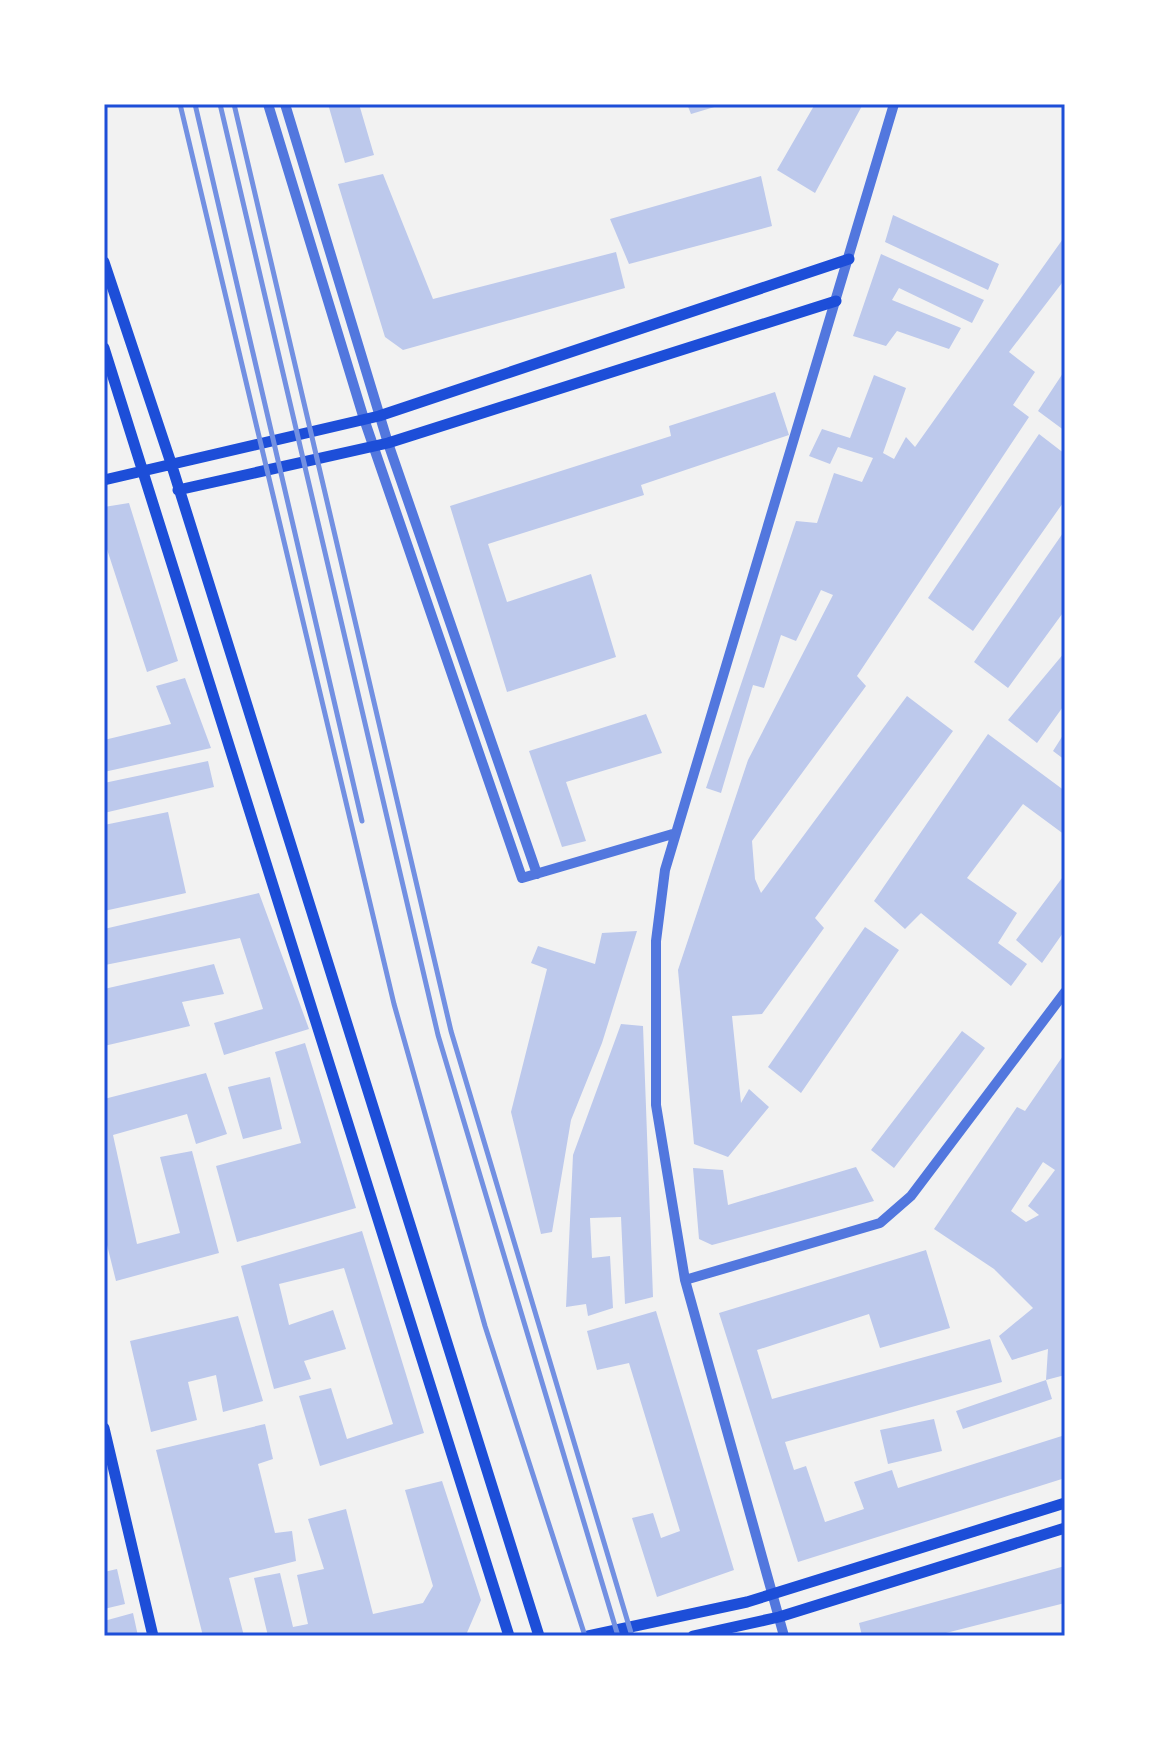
<svg xmlns="http://www.w3.org/2000/svg" width="1169" height="1740" viewBox="0 0 1169 1740" font-family="'Noto Sans',sans-serif">
<rect width="100%" height="100%" fill="#f2f2f2"/>
<path fill="#bdc9ec" fill-rule="evenodd" d="M328,104H359L374,155L345,163Z
M687,104H721V105L691,114Z
M815,104H863L815,193L777,170Z
M383,174L433,299L616,252L625,288L403,350L385,337L338,184Z
M761,176L772,226L629,264L610,219Z
M893,215L999,264L988,290L885,242Z
M1065,236V279L1009,352L1035,372L1013,405L1029,417L857,676L866,686L752,841L755,879L761,893L907,696L953,731L815,918L824,928L762,1014L732,1016L741,1103L749,1089L769,1107L728,1157L694,1144L678,970L748,760L833,595L821,590L796,641L781,635L764,688L753,685L721,793L706,788L796,521L817,523L834,473L862,482L873,458L838,447L830,464L809,456L822,429L850,438L874,375L906,388L883,453L894,459L906,437L915,447Z
M881,254L984,300L972,323L899,288L892,300L961,328L949,349L897,331L886,346L853,336Z
M1065,370V431L1038,411Z
M775,392L789,435L641,485L644,495L488,544L507,602L591,574L616,657L507,692L450,506L671,436L669,426Z
M1039,434L1065,454V500L973,631L928,598Z
M129,503L178,661L147,672L104,540V507Z
M1065,530V610L1008,688L974,662Z
M1065,652V704L1037,743L1008,720Z
M185,678L211,748L104,772V740L171,724L156,686Z
M646,714L662,753L566,782L586,841L562,847L529,751Z
M1065,732V760L1053,751Z
M988,734L1065,791V835L1023,804L967,878L1017,913L998,943L1027,964L1011,986L921,913L905,929L874,901Z
M208,761L214,787L104,813V783Z
M168,812L186,893L104,911V825Z
M1065,874V930L1042,963L1016,940Z
M259,893L309,1029L224,1055L214,1023L263,1009L240,938L105,965L104,929Z
M865,927L899,950L801,1093L768,1067Z
M637,931L602,1043L571,1120L552,1232L541,1234L511,1112L547,969L531,963L538,946L595,964L602,933Z
M214,964L224,994L182,1002L190,1026L104,1046V989Z
M621,1024L643,1026L653,1297L625,1304L621,1217L590,1218L592,1258L610,1256L613,1308L588,1316L586,1304L566,1307L573,1155Z
M962,1031L985,1048L894,1168L871,1150Z
M305,1043L356,1208L237,1242L216,1166L301,1143L275,1052Z
M1065,1053V1375L1046,1380L1048,1349L1012,1360L999,1336L1033,1308L994,1269L934,1229L1017,1107L1025,1111ZM1043,1162L1055,1170L1028,1206L1039,1215L1026,1222L1011,1211Z
M206,1073L227,1134L196,1144L187,1114L113,1135L137,1244L180,1233L160,1157L192,1151L219,1253L116,1281L104,1233V1099Z
M270,1077L282,1129L243,1139L228,1087Z
M856,1167L874,1201L712,1245L699,1239L693,1168L723,1170L728,1205Z
M362,1231L424,1433L320,1466L299,1396L331,1388L347,1439L393,1424L344,1268L279,1284L289,1325L333,1310L346,1349L304,1361L311,1379L274,1389L241,1266Z
M926,1250L950,1328L880,1348L869,1314L757,1350L772,1399L990,1339L1002,1382L785,1442L794,1470L806,1466L825,1522L864,1509L854,1482L892,1470L898,1488L1065,1435V1478L798,1562L719,1313Z
M656,1311L734,1570L657,1597L632,1518L653,1513L661,1538L680,1531L629,1363L597,1370L587,1331Z
M238,1316L263,1401L223,1412L216,1375L188,1382L197,1420L151,1432L130,1341Z
M1046,1380L1052,1399L963,1429L956,1411Z
M934,1419L942,1451L888,1464L880,1430Z
M265,1424L273,1459L258,1464L275,1533L292,1531L296,1561L229,1578L244,1636H203L156,1450Z
M442,1481L481,1600L466,1635L268,1636L254,1578L280,1573L293,1627L308,1624L297,1575L324,1569L308,1519L346,1509L373,1614L423,1603L433,1586L405,1490Z
M1065,1566V1603L934,1636H862L859,1623Z
M117,1569L125,1604L104,1609V1572Z
M133,1613L138,1636H104V1621Z"/>
<g fill="none" stroke-linecap="round" stroke-linejoin="round">
<path stroke="#5277de" stroke-width="10" d="M268,104L364,419L522,878L676,833
M285,104L388,443L537,874
M685,1280L880,1223L911,1196L1065,992
M784,1636L685,1280L656,1105V941L665,870L894,104"/>
<path stroke="#1d4ed8" stroke-width="11" d="M104,262L171,463L539,1636
M104,348L509,1636
M104,480L379,416L849,259
M178,490L388,443L836,301
M104,1428L153,1636
M588,1636L747,1602L1065,1503
M693,1636L779,1617L1065,1528"/>
<path stroke="#7290e2" stroke-width="5" d="M180,104L394,1004L485,1326L585,1636
M195,104L362,821
M220,104L438,1035L618,1636
M234,104L451,1031L632,1636"/>
</g>
<rect width="1169" height="1740" fill="none" stroke="#ffffff" stroke-width="212"/>
<rect x="106" y="106" width="957" height="1528" fill="none" stroke="#1d4ed8" stroke-width="3"/>
</svg>
